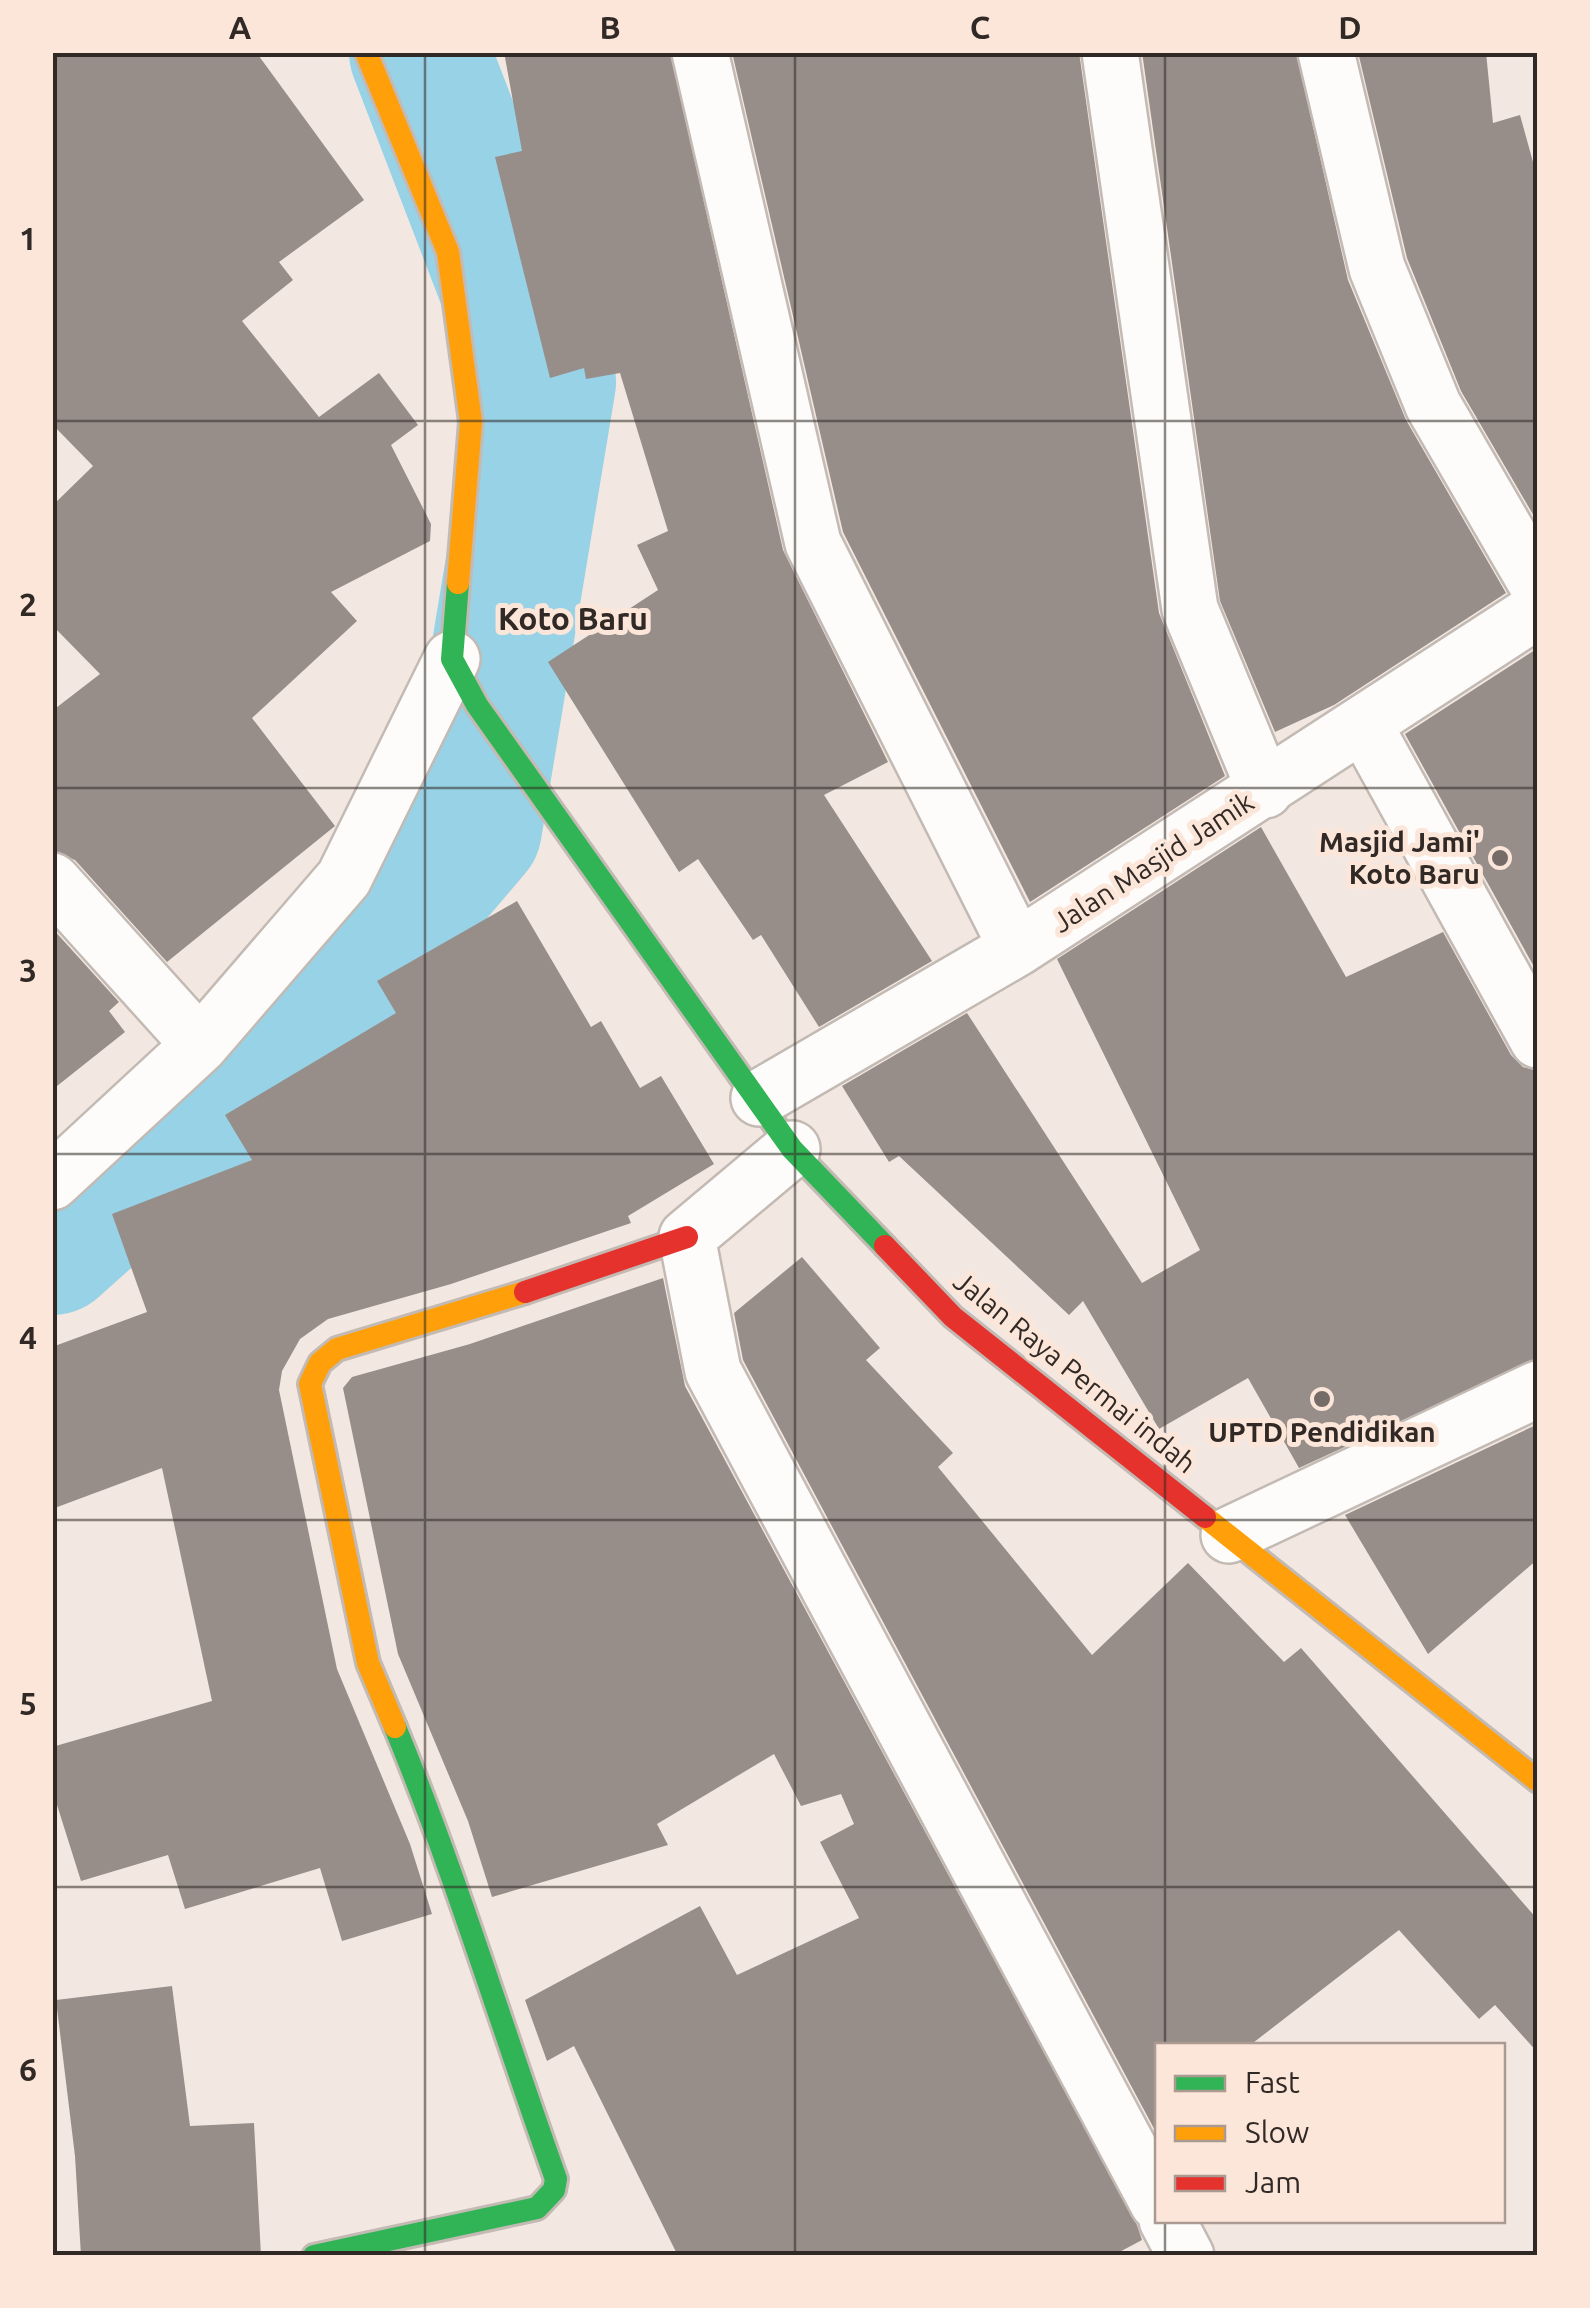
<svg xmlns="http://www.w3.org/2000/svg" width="1590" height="2308" viewBox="0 0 1590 2308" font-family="Ubuntu,sans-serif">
<rect width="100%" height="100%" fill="#f3e8e1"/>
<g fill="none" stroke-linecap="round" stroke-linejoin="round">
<path stroke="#97d2e6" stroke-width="140" d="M52,1245L329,996L472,828L546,382L419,52"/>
</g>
<path fill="#978e8a" d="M52,52H256L364,200L279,262L293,280L242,321L319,417L379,373L418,425L391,445L431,524L430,541L331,592L357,621L252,718L335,826L167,962L75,860L52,851V711L100,674L52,625V506L93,466L52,424Z
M504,52H670L783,550L888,762L824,795L932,961L819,1027L761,935L753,940L698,859L679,872L548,662L658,590L637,545L668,531L620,373L586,379L584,368L550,378L495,157L522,151Z
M732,52H1079L1159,613L1225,776L1030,902L843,532Z
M1142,52H1296L1348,280L1406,420L1506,593L1334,705L1275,732L1220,601Z
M1358,52H1486L1493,123L1520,115L1538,180V523L1461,391L1407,258Z
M1538,648V974L1405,734Z
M1261,827L1346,977L1443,932L1511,1055L1523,1067L1538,1071V1358L1299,1468L1248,1378L1159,1429L1083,1301L1069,1315L899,1156L889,1162L842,1086L967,1013L1142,1283L1200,1250L1057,959Z
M517,901L591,1027L601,1021L640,1088L661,1076L714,1164L628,1216L631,1223L451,1284L328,1319L300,1339L282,1371L279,1390L337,1669L410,1844L432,1914L342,1941L320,1868L185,1909L168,1855L81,1881L52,1789V1747L212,1701L162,1468L52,1509V1347L147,1312L112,1214L252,1160L225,1115L396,1013L377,981Z
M52,928L119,1002L109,1011L125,1032L52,1090Z
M802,1257L880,1348L866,1360L953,1453L938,1467L1092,1655L1188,1563L1284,1662L1301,1648L1538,1920V2053L1495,2005L1479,2019L1399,1930L1249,2046H1158V2136L743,1360L734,1313Z
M663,1278L685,1386L1137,2225L1142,2240L1112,2256H678L574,2046L547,2061L525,2000L700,1906L737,1975L859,1918L820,1842L854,1824L841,1794L801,1806L774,1754L657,1824L668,1845L492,1897L468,1821L398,1654L343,1388L352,1377L470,1344Z
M1538,1424V1559L1428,1654L1345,1515Z
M172,1986L190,2126L254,2123L261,2256H81L75,2156L56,2000Z"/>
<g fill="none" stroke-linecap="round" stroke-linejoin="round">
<defs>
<path id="street" d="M700,52L813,543L1017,948
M1110,52L1190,609L1265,790
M1326,52L1377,268L1433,405L1538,586
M1364,725L1538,1040
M52,881L200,1045
M759,1098L1017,948L1538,610
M792,1149L687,1237L713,1371L1158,2203
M52,1182L200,1045L344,878L452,659
M1229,1535L1538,1389
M1167,2220L1186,2256"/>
<path id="fast" d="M458,583L452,659L477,705L792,1149L885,1246
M314,2256L537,2208L554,2190L556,2179C502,2028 456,1875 395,1727"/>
<path id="slow" d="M366,52L448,252L471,422L458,583
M1205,1517L1538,1781
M395,1727L368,1663L310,1384L320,1363L337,1349L525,1292"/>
<path id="jam" d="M885,1246L953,1317L1205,1517
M525,1292L687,1237"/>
</defs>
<use href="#street" stroke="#c3bab4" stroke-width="60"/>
<use href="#fast" stroke="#c3bab4" stroke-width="28"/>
<use href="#slow" stroke="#c3bab4" stroke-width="28"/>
<use href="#jam" stroke="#c3bab4" stroke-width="28"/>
<use href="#street" stroke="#fdfcfa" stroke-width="55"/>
<use href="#fast" stroke="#30b455" stroke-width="22"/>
<use href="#slow" stroke="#ff9f0a" stroke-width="22"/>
<use href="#jam" stroke="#e5322d" stroke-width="22"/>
</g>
<path fill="none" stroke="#312925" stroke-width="2.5" stroke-opacity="0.55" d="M425,52V2256M795,52V2256M1165,52V2046M52,421H1538M52,788H1538M52,1154H1538M52,1520H1538M52,1887H1538M1165,2220V2256"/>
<g fill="#756c67" stroke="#fbe6d9" stroke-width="4">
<circle cx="1500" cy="858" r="10"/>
<circle cx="1322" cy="1399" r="10"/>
</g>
<g text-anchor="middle" stroke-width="10" stroke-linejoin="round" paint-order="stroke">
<g font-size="28" font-weight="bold" fill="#312925" stroke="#fbe6d9" text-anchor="end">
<text x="1480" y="852">Masjid Jami'<tspan x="1480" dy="32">Koto Baru</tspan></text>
<text x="1322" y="1442" text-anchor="middle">UPTD Pendidikan</text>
</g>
<g font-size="28" fill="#312925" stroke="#fbe6d9">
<text transform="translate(1153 862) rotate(-33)" y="10">Jalan Masjid Jamik</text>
<text transform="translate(1075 1372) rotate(39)" y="10">Jalan Raya Permai indah</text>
</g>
<g font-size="32" font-weight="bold" fill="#312925" stroke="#fbe6d9">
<text x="573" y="630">Koto Baru</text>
</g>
</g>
<rect width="1590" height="2308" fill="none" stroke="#fbe6d9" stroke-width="110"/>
<rect x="1155" y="2043" width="350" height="180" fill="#fbe6d9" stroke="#aa9a91" stroke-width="2.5"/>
<rect x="1175" y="2076" width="50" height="15" fill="#30b455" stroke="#aa9a91" stroke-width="2.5"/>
<text x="1245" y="2093" font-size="30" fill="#312925">Fast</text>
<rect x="1175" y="2126" width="50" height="15" fill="#ff9f0a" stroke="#aa9a91" stroke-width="2.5"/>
<text x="1245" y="2143" font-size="30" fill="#312925">Slow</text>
<rect x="1175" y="2176" width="50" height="15" fill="#e5322d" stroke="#aa9a91" stroke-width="2.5"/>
<text x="1245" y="2193" font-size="30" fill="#312925">Jam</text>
<rect x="55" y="55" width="1480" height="2198" fill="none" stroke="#312925" stroke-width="4"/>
<g font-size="32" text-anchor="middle" font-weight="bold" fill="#312925">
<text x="240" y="39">A</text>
<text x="610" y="39">B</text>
<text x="980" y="39">C</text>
<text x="1350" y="39">D</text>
<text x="28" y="250">1</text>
<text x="28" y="616">2</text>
<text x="28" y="982">3</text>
<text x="28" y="1349">4</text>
<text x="28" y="1715">5</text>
<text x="28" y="2081">6</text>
</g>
</svg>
